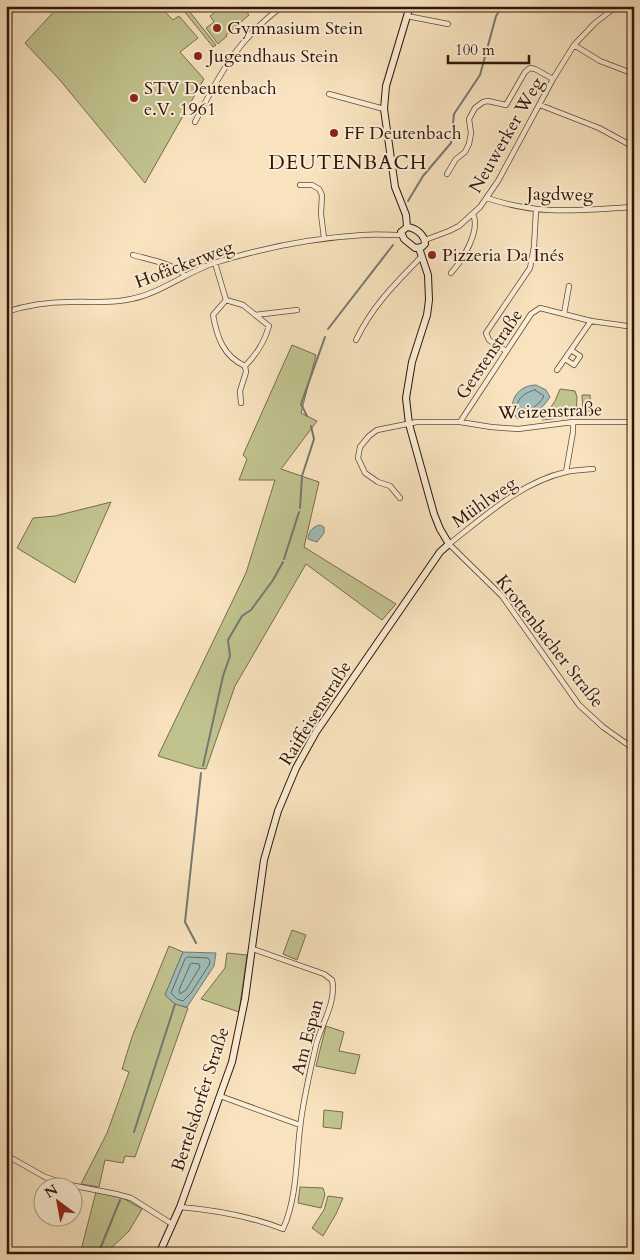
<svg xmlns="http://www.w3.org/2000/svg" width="640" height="1260" viewBox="0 0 640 1260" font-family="Cardo,serif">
<rect width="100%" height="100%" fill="#f8e3be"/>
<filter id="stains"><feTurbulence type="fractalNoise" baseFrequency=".004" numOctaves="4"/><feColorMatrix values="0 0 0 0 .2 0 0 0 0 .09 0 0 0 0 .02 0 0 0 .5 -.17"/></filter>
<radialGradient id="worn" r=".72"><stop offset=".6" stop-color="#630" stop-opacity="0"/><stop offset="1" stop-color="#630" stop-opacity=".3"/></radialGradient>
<path fill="#c1c38f" stroke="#796c4c" d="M59,6H109L120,10L128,6H159L173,20L179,16L198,38L180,52L204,79L145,183L59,79L25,43Z
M180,6H185L216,45L213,47Z
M223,6H242L249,15L226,35L227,36L218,44L206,28L214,22L210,16Z
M292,345L316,355L301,413L317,421L281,469L319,482L304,547L396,604L382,620L306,564L235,686L206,769L197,768L158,756L246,573L275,480H239L247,459L243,455Z
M560,389L575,391L577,397L576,416L542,420L555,401Z
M582,395H590L591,411H583Z
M111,502L75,583L17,548L33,518L55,516Z
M292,930L306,935L297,960L283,954Z
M169,946L183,952L165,995L175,1004L188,1008L135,1157L125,1156L123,1163L105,1160L99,1187L81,1184L107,1133L129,1072L122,1069L132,1037Z
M227,953L247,955L239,1012L201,999L225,968Z
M326,1026L344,1032L339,1051L360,1055L355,1074L316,1066Z
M324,1110L343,1112L341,1129L323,1127Z
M300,1187L323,1188L325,1195L321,1208L298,1203Z
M96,1192L123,1198L142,1209L129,1231L105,1254H80Z
M328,1196L343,1198L336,1214L323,1236L312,1228L324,1210Z"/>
<path fill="#a0bdb9" stroke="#747972" d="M536,385L546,390L550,397C540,412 535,413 518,419C508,410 512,394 524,388C527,386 532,385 536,385Z
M320,525L324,527V533L317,542L308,539C308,532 313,526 320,525Z
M183,952L216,953L214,966L187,1007L175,1004L165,995Z"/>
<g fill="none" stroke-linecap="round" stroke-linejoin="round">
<path stroke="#686860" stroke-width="1" d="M535,390L544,396C539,406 529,411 518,412C514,400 525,392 535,390Z
M188,957L208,958L210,961L209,965L191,993L183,1001L177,999L171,993L185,959Z
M192,963L199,964L200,967L186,990L180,994L179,990L190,965Z"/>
<path stroke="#747972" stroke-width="2" d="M408,201L423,176L451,143L454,114L480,75L496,16L503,6
M328,329L393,245
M307,416L301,404L325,337
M300,508L302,476L314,439L311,426
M284,559L299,512
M203,766L223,676L230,656L228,640L242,616L251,610L273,580L283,562
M196,943L185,922L201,773
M134,1132L175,1004
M98,1254L120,1200"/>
<defs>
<path id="street" d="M407,16L448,24
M574,45L600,61L634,74
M329,94L384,109
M540,105L599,128L634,147
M195,122C219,75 238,38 283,6
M447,174L456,159L465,152L469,144L471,133L469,119L475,108L483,102L488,101L506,105L525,72L530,68L535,69L553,79
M300,185H312L319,189L322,195L321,214L324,238
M487,198C540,216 580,210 634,207
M425,240L449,231L459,226L480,207L498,181L553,79L574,45L595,23L617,6
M133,255C146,259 177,264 185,276
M215,263L226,300
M451,273C462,261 481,231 473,214
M226,300L243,305L269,326C264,343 257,354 245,366C223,356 217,337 213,315Z
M6,312C27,305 48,302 70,302C90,301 111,304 131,299C161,293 185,273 214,263C262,248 313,238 363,235C376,234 389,235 401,235
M564,314L569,286
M255,315L297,310
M356,340C373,305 395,284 422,256
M506,351L489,340L486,333L530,268L534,247L536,210
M565,359L574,365L580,356L571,350
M557,370L591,321
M241,403L240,391L246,372L245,366
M460,422L531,314L540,308L591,321L634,327
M593,469C584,470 574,470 566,472C521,482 484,517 449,544L502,596L579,705L603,727L634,749
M566,472L573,432V422
M400,498L390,486L378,482L365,473L358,458L360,447L369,436L377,430L417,422H460L491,427L518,429L573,422H634
M220,1096L300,1125
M6,1155L45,1177L70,1185L116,1194L131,1198L172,1224
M180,1207C215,1210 250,1216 283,1229C297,1198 296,1161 300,1128C303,1100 310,1072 316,1045C321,1025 337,1001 332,980L324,974L253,949"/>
<path id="secondary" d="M407,227L406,215L395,187L384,109L386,86L410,6
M407,227C416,228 425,235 425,244L422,247L415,248L404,239L401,232Z
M159,1254L180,1207L232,1062L245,999L264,860L278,811L296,768L316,732L440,552L449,544L440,529L434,514L409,424L406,398L412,362L427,315L429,300L428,275L419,248"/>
</defs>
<use href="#street" stroke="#634836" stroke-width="6"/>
<use href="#secondary" stroke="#311408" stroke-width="8"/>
<use href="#street" stroke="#faedd5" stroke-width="4.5"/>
<use href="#secondary" stroke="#faedd5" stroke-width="6"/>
</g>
<g fill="#8f2418" stroke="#faedd5" stroke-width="2">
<circle cx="217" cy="28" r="5"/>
<circle cx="198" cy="56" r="5"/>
<circle cx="134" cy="98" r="5"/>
<circle cx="334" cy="133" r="5"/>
<circle cx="432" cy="255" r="5"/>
</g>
<g text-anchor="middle" stroke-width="4" stroke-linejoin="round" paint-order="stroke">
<g font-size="18" fill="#311408" stroke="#faedd5" text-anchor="start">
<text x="227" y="34">Gymnasium Stein</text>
<text x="208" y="62">Jugendhaus Stein</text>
<text x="144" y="94">STV Deutenbach<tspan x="144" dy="21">e.V. 1961</tspan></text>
<text x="344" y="139">FF Deutenbach</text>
<text x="442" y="261">Pizzeria Da Inés</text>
</g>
<g font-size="18" fill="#311408" stroke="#faedd5">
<text transform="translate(506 135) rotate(-60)" y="6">Neuwerker Weg</text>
<text transform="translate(560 194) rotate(1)" y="6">Jagdweg</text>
<text transform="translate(184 264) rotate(-21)" y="6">Hofäckerweg</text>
<text transform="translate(489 354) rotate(-56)" y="6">Gerstenstraße</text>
<text transform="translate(550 411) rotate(-2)" y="6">Weizenstraße</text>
<text transform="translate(484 502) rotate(-35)" y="6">Mühlweg</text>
<text transform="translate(550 641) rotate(52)" y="6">Krottenbacher Straße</text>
<text transform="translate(315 713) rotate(-58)" y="6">Raiffeisenstraße</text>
<text transform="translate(307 1037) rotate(-75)" y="6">Am Espan</text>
<text transform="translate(200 1099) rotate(-72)" y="6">Bertelsdorfer Straße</text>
</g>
<g font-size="20" letter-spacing="1" fill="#311408" stroke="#faedd5">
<text x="348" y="169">DEUTENBACH</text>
</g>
</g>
<rect width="640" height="1260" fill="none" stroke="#f8e3be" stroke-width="25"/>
<rect x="8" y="8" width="625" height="1245" fill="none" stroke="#311408" stroke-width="2.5"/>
<rect x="12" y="12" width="615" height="1235" fill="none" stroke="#311408"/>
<g transform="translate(58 1202) rotate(328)"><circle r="24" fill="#faedd5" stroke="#aa9683"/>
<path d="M0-4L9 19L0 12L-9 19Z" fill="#8f2418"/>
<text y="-8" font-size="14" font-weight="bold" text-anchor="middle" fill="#311408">N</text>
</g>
<path d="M448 55v8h81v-8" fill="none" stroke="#311408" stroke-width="2.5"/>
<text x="455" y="55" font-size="15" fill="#311408" stroke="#faedd5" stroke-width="4" paint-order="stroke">100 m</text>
<rect width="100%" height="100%" filter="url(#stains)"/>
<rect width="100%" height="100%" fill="url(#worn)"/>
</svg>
